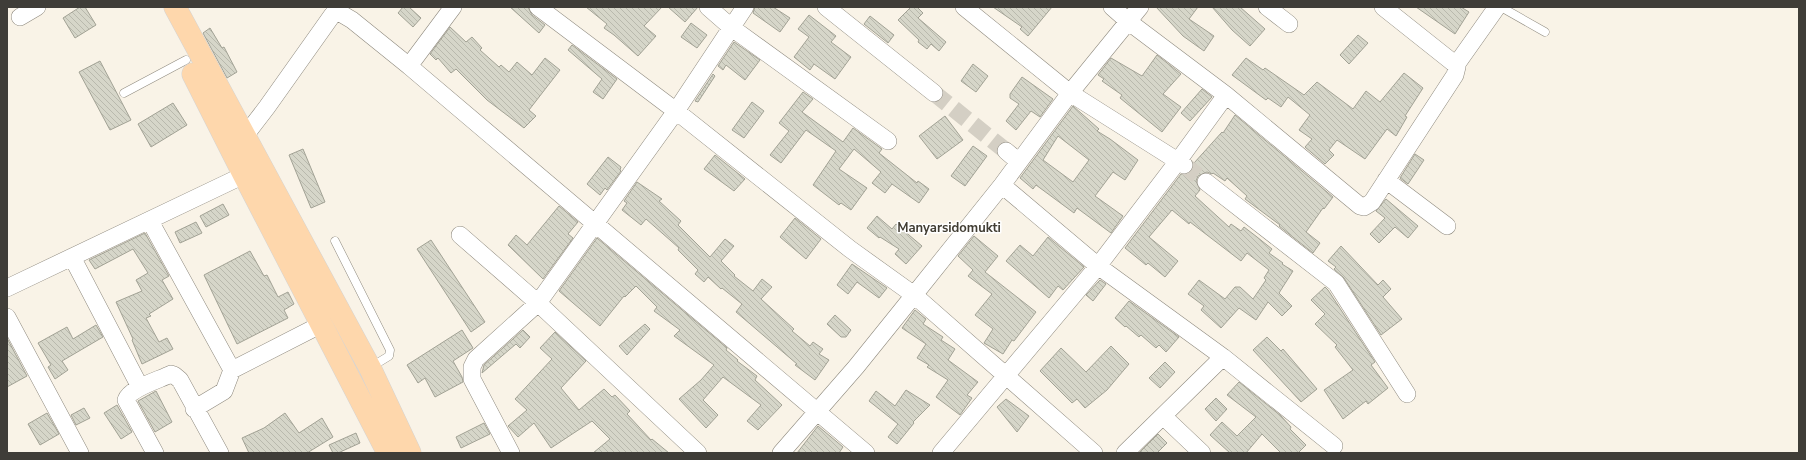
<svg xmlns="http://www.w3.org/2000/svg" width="1806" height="460" viewBox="0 0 1806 460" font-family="'Nunito Sans',sans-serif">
<defs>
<pattern id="building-back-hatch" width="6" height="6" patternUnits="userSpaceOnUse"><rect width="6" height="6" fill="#d6d6c9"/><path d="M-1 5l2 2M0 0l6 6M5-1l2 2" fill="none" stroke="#b9b9ad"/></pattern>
</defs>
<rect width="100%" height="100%" fill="#f9f3e7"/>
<path fill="url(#building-back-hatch)" stroke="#a2a295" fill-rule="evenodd" d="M80,7H85L96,25L75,38L63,18Z
M403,7H409L421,18L413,27L398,13Z
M510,7H528L532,15L545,25L539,33Z
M586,7H662L644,26L656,36L638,56L614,35L604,28L607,24Z
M668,7H698L685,22Z
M755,7H773L790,18L780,32L753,13Z
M911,7H917L923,13L918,18L946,42L939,51L931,44L927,49L918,42L919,40L898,20Z
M993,7H1052L1028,36L1020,29L1022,27Z
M1156,7H1198L1189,19L1214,36L1204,51L1183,36Z
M1212,7H1240L1265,29L1250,46L1232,30Z
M1416,7H1461L1469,12L1455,34Z
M809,15L836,36L831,42L851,57L835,79L814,64L810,70L794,57L809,37L798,29Z
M870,16L894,35L888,43L864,24Z
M691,23L707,35L697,48L681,37Z
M450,27L466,42L472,37L482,48L480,50L499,67L501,65L509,72L517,62L532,75L545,58L560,70L529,110L536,116L524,128L487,100L456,69L451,73L438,58L436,60L430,54Z
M210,28L222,48L224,47L237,72L227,78L203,33Z
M1358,35L1368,43L1349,64L1340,55Z
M734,42L760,60L745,80L726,65L723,70L718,66Z
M572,45L617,79L603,99L593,92L602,79L568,50Z
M1157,55L1181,74L1163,94L1181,107L1162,132L1120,98L1122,95L1102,81L1104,79L1098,75L1111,58L1142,76Z
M1246,58L1263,70L1265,68L1304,95L1317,82L1353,109L1366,91L1380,102L1404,73L1423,88L1405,116L1407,117L1396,136L1387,129L1365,159L1337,140L1329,150L1334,155L1325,164L1305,147L1312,139L1299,130L1310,115L1288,97L1281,107L1268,98L1266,100L1232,75Z
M100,61L131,120L110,130L79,72Z
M973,64L988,76L976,92L961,81Z
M713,74L715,76L698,102L695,101Z
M1022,77L1053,99L1040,117L1031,111L1016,130L1006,121L1019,104L1010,98V94Z
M1202,89L1212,97L1190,121L1181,113Z
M803,92L813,99L802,112L843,142L853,128L882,149L879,153L917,183L918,181L929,189L919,203L892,184L885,193L872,183L881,172L854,149L839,169L867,188L851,210L841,203L839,205L813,185L836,151L806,130L781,163L770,155L789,131L779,123Z
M752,102L764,111L744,138L732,130Z
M173,103L187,125L151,147L138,124Z
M1073,106L1099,129L1097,131L1110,139L1138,160L1125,180L1113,172L1095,196L1123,216L1111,233L1077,208L1074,213L1036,185L1033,189L1020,178ZM1058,136L1089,160L1073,182L1043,160Z
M1235,115L1333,197L1324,209L1323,208L1306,232L1320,243L1313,253L1279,226L1280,225L1245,199L1247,196L1227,178L1225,181L1213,173L1212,174L1207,172L1198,176L1196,181L1200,190L1195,196L1229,227L1231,224L1241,231L1244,227L1257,237L1272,249L1269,253L1283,263L1282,264L1293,271L1279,293L1292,306L1282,316L1268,302L1256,320L1239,308L1221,328L1201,310L1204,306L1188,294L1199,280L1225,299L1235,287H1240L1253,299L1266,280L1264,278L1269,270L1247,253L1241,261L1190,222L1189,224L1172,210L1149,237L1178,261L1165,277L1148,263L1146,265L1125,248L1181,174H1188L1192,171L1194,163L1222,132L1223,133Z
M945,116L963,140L937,159L919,136Z
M973,146L987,156L965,186L951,176Z
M303,149L325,202L311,208L289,155Z
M1415,154L1424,160L1408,184L1400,178Z
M715,155L745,179L734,191L704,169Z
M608,157L621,167L620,170L621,171L607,190L605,188L600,195L587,184Z
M637,182L662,199L659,201L681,221L678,225L710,257L725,239L734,246L721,261L735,275L734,276L753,291L762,279L772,287L761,299L794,329L792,331L810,346L813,342L823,349L819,354L829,360L815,380L795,365L797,364L736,312L742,304L722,288L721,289L708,277L704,282L695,274L698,270L678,250L679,248L646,219L641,225L622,210L627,203L624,201Z
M1386,199L1418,226L1408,238L1395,227L1379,243L1370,234L1385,218L1376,211Z
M223,204L229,215L206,227L200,216Z
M559,206L578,222L568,234L573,238L543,279L508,245L516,235L527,245Z
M877,216L892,229L896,224L922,246L906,264L895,254L899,249L880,237L879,238L867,228Z
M795,218L821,239L806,259L780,237Z
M196,222L202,233L180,243L175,232Z
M145,233L169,276L162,280L173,299L149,314L151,316L146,318L159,342L167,338L173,349L142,364L132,340L133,339L116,302L142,291L136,280L148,273L133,249L95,269L89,260Z
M974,236L998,256L985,272L1036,312L1014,341L1012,340L1003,354L984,343L993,329L975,315L992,294L968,276L973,270L958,256Z
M1048,237L1084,267L1063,290L1058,286L1049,298L1006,261L1020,245L1033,256Z
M597,238L727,348L726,350L738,360L737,361L757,376L755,380L782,405L758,430L747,421L761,405L723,377L703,400L718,415L706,428L679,399L701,380L714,365L674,336L680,330L654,311L657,307L636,286L625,297L624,296L600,326L559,291Z
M431,240L485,322L471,332L417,249Z
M1341,246L1378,285L1383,280L1391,289L1383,297L1402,319L1381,335L1344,278L1334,269L1336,267L1328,261Z
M250,251L264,276L267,275L278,297L288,292L294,304L284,310L288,318L237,344L204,275Z
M852,264L887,288L879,298L857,282L848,294L837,285Z
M1100,280L1106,284L1093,301L1086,295Z
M1325,287L1328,290L1375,362L1371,365L1388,388L1368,404L1366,401L1343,419L1324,390L1353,370L1335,347L1337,345L1315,324L1325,314L1311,300Z
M1129,301L1179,337L1166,352L1159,345L1156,348L1141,335L1139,337L1126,326L1125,327L1115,318Z
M915,310L926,319L923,324L943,337L941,340L955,349L948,360L978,382L967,395L972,398L960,415L936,397L948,380L927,367L929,365L917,358L926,344L902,328Z
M835,315L851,330L846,337H841L827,324Z
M645,324L650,329L627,355L619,346Z
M96,325L103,337L62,361L68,370L55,379L48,367L51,365L38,343L67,327L73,339Z
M462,330L473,348L453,361L462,377L463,382L435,397L425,378L418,383L407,365Z
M523,330L530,337L520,348L516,344L482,373L484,365Z
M555,332L586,361L561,388L579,410L604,389L612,397L615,395L630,411L627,414L651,440L652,439L669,453H593L610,439L592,421L551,448L534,423L518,437L508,426L527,410L515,399L552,359L540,348Z
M1267,337L1281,351L1283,349L1317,389L1301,402L1253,350Z
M7,338L27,376L7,387Z
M1111,346L1129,364L1107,390L1085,408L1077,399L1072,403L1040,371L1061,348L1086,372Z
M1165,362L1175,372L1160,388L1149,378Z
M1239,382L1281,416L1291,427L1290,429L1306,445L1298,453H1281L1262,434L1246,453H1230L1210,435L1222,422L1237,436L1256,417L1227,395Z
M906,390L930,405L913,422L914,423L897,444L888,437L898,424L869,401L876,391L895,406Z
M156,391L172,422L155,432L138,401Z
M1216,398L1227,409L1216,421L1205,409Z
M1006,399L1029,416L1017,432L997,407Z
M117,405L132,432L121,439L104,413Z
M84,408L90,418L76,425L71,415Z
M47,413L59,434L40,445L28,424Z
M285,413L299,433L322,418L333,437L307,453H249L242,438L264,428Z
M484,423L490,434L461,448L456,437Z
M818,426L843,447L839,453H797Z
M356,433L360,443L338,453H333L329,445Z
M1158,434L1167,443L1157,453H1139Z"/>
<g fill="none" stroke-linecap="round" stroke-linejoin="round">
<path stroke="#d4cfc4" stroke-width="17" stroke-dasharray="17 8" stroke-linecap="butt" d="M934,93L1006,151
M1184,165L1206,182"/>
<defs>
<path id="service" d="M1501,7L1545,32
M124,93L186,60
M335,241L390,350L389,356L371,367"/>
<path id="minor" d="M538,7L676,111L850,249L914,295L1094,453
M708,7L732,28L888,141
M826,7L934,93
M964,7L1070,93L1184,165
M1112,7L1129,22L1226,95L1360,206L1364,207L1372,202L1455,75L1457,67L1456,65L1383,7
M1267,7L1289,24
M335,10L352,20L409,66L866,453
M20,17L37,7
M1456,65L1497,7
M409,66L453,7
M244,137L267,107L338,7
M1006,151L1019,162
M1386,180L1447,226
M1206,182L1336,283L1407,394
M1002,185L1098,266L1223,357L1334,446
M150,221L232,370L224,391L194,409
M460,235L538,303L698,453
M72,257L140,387
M7,288L244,175
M7,317L80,453
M232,370L322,324
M1164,417L1202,453
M155,453L126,400C130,388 159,380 171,374L174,375L180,380L220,453
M511,453L472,379V367L476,359L538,303L676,111L745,7
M781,453L856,367L914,295L1002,185L1070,93L1140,7
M941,453L1098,266L1178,161L1226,95
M1125,453L1223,357"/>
<path id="trunk" d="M175,7L370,368L410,453
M193,74L244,175L388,453"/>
</defs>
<use href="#service" stroke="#8e897e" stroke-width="9"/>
<use href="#minor" stroke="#8e897e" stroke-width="18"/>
<use href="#trunk" stroke="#d5d4d3" stroke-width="23"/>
<use href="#service" stroke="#fff" stroke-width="8"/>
<use href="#minor" stroke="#fff" stroke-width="17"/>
<use href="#trunk" stroke="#fed7ac" stroke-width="22"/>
</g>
<g text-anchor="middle" stroke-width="3" stroke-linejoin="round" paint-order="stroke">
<g font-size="13" font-weight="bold" fill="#413d33" stroke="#fff">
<text x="949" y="232">Manyarsidomukti</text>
</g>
</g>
<rect width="1806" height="460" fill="none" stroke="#3f3d38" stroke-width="16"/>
</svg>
